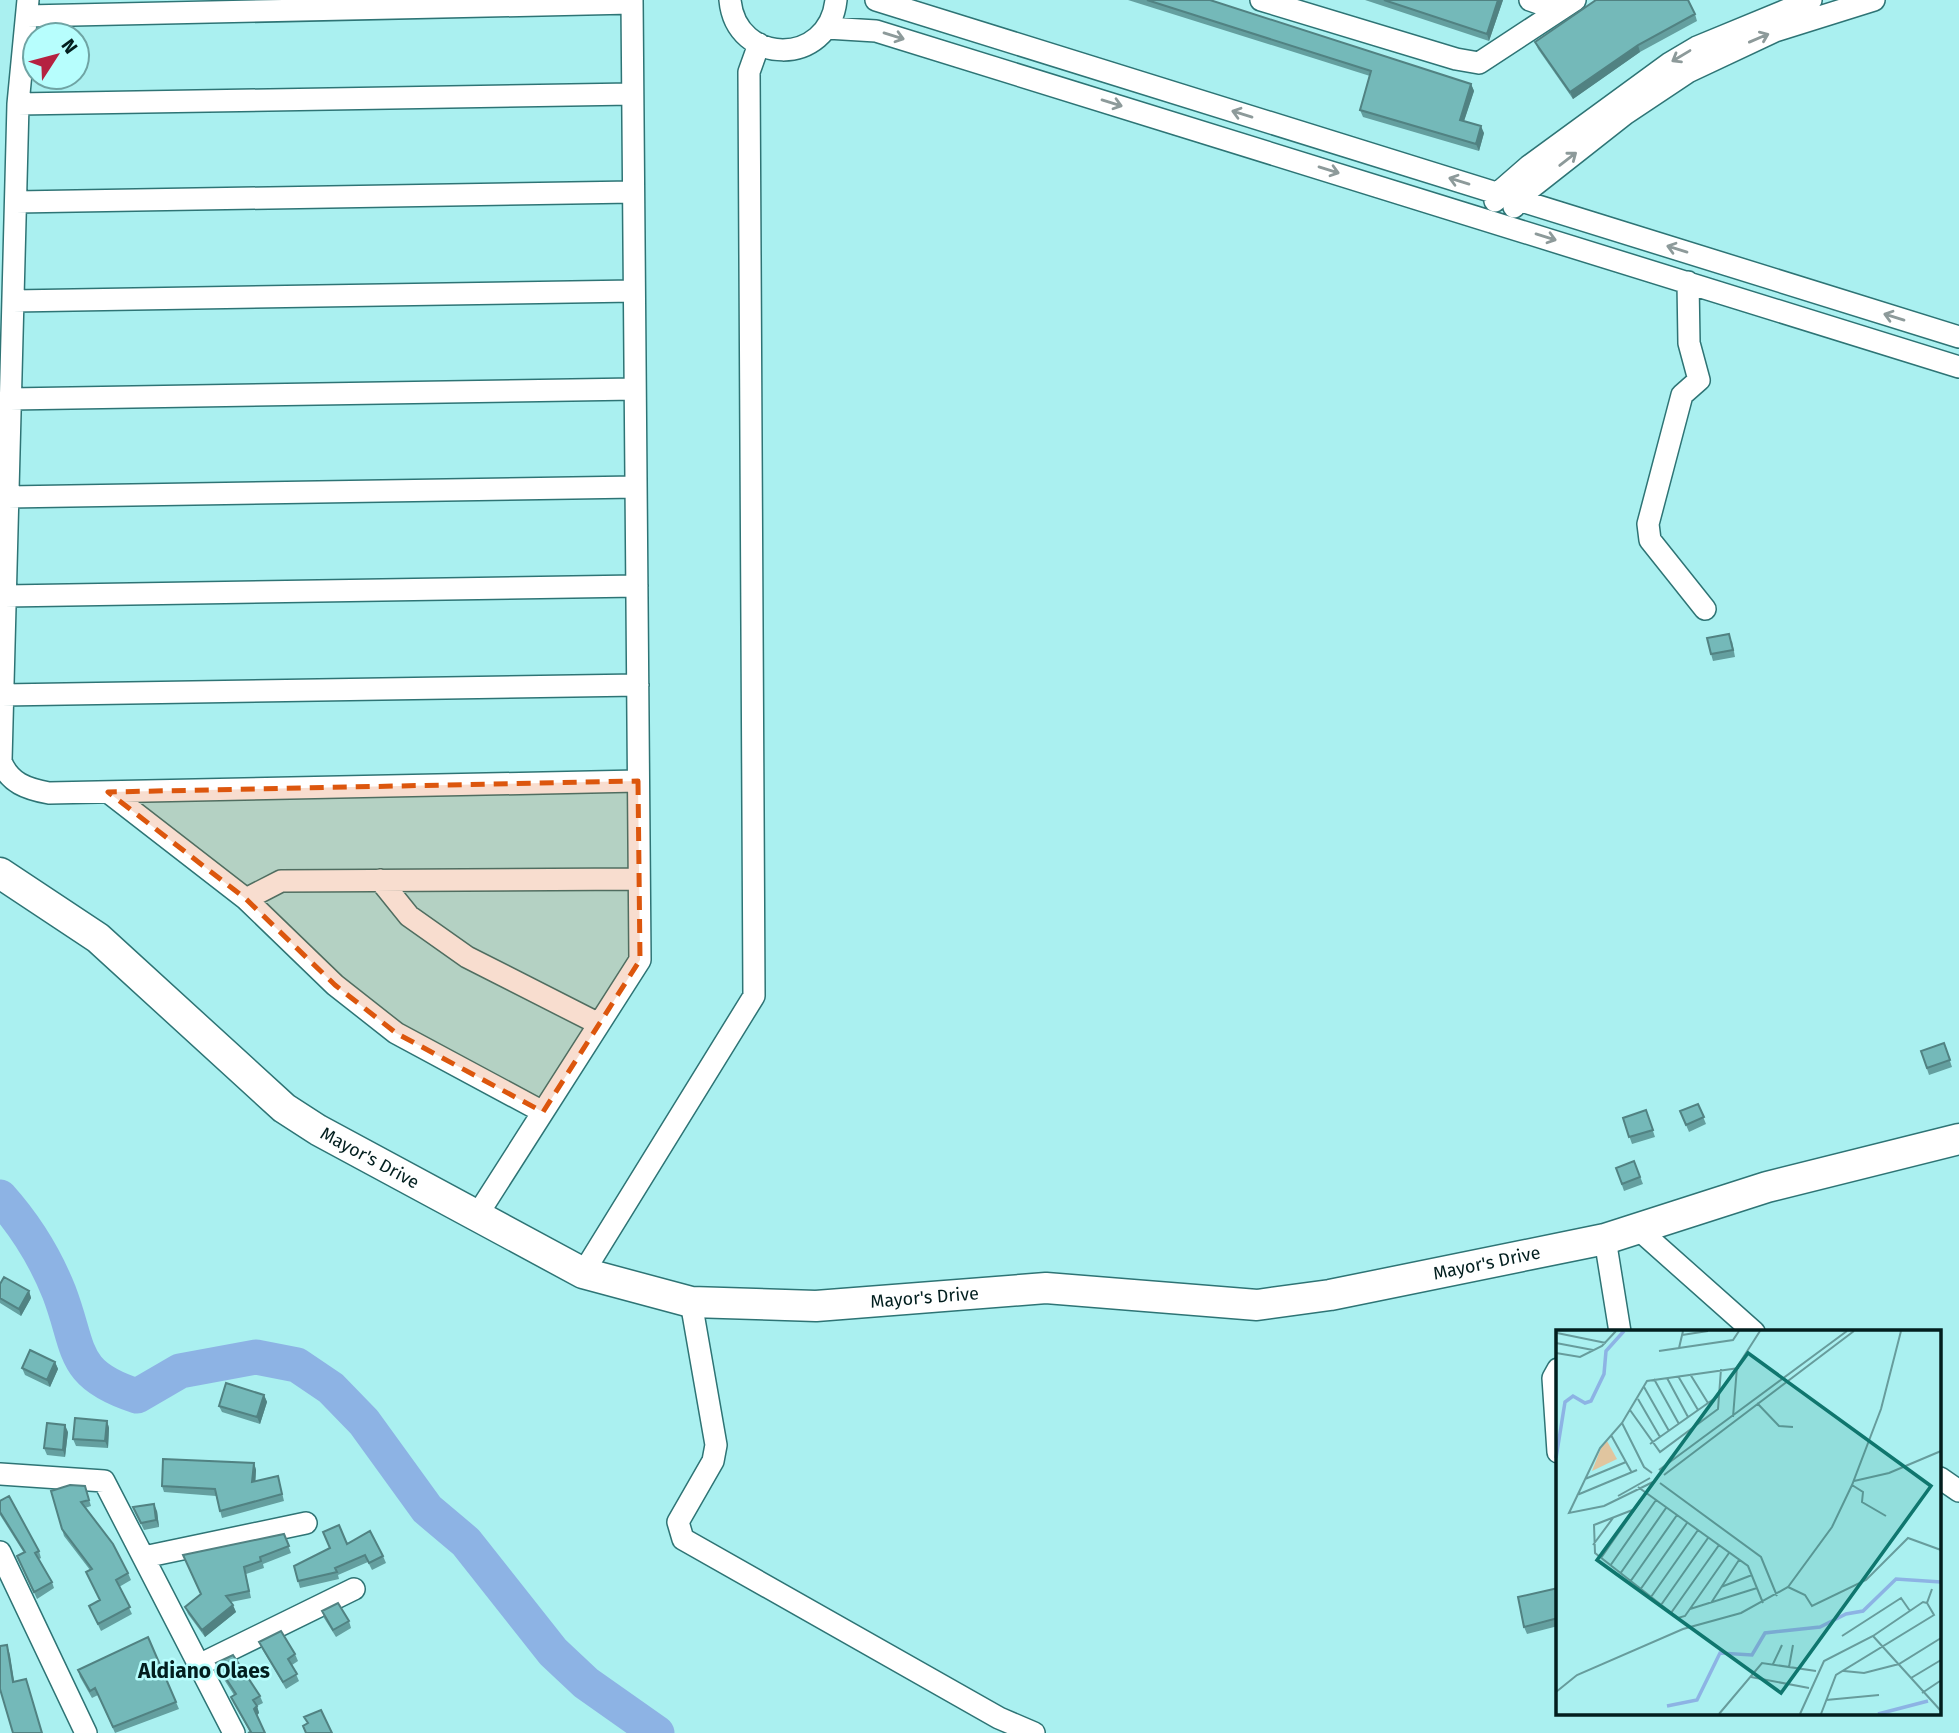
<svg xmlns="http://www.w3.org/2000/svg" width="1959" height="1733" viewBox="0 0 1959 1733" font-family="'Fira Sans',sans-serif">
<rect width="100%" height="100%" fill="#aaf0f0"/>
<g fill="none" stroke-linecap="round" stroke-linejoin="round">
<path stroke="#8db3e4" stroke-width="35" d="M0,1197C25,1225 45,1257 59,1292C81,1349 69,1374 137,1396L180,1371L256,1357L297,1365L331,1388L364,1422L427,1509L466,1542L553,1652L586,1683L657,1733"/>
<defs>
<path id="street" d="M28,0L18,104L1,761C9,783 27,789 49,793L638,781
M730,0C736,66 829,67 836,0
M876,0L1959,337
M1261,0L1456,59L1479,63L1575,0
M1530,0L1558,10
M27,16L632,3
M827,28L876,31L1959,367
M18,104L632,94
M1495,201L1498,193L1529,166L1670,63L1697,47L1811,0
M16,202L633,192
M1514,207L1517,199L1625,114L1688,72L1775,31L1874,0
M1688,282L1689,343L1699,380L1682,395L1648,524L1650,540L1705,609
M13,301L634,291
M10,399L635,389
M8,497L636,487
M5,596L637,586
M2,695L638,685
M108,792L246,899L335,985L396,1033L543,1112
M380,880L409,916L467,957L599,1024
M246,899L281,881L639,879
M476,1217L640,960L632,0
M1637,1228L1754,1332
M1605,1239L1620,1332
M583,1273L754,996L749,72L759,44
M691,1302L716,1445L713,1461L678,1522L683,1539L999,1718L1034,1733
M1558,1369L1553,1378L1558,1452
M0,1474L104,1481L234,1733
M1940,1478L1959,1491
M0,1552L86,1733
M144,1557L306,1523
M199,1665L354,1589"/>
<g id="secondary">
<path id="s1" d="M0,873L98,938L284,1108L318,1130L583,1273L691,1302L816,1306L1046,1288L1257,1305L1330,1295L1605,1239L1767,1187L1959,1139"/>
</g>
</defs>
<use href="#street" stroke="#2e7475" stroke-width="24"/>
<use href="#secondary" stroke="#2e7475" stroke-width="33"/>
<use href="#street" stroke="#fff" stroke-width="21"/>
<use href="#secondary" stroke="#fff" stroke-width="30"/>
</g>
<path fill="#649f9f" d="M1128,0H1210L1471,84L1474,91L1464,121L1484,133L1479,151L1363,117L1360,110L1370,76Z
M1365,0H1503L1489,41Z
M1695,14L1697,21L1640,52L1573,99L1538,49L1535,42Z
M1732,641L1735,657L1713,661L1711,654Z
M1944,1043L1952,1067L1929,1075L1921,1051Z
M1698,1104L1706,1124L1689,1132L1680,1111Z
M1646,1110L1655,1137L1632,1144L1623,1118Z
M1634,1161L1643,1184L1624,1191L1616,1168Z
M0,1284L29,1291L31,1298L21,1316L0,1303Z
M55,1362L58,1369L50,1387L25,1375L22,1368Z
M264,1395L267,1402L260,1424L222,1412L219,1406Z
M107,1421L109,1428L108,1448L76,1446L73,1439Z
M68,1432L65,1457L47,1455L44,1448Z
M254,1463L256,1470L255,1482L278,1476L284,1501L222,1518L216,1496L164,1492L162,1486Z
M85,1486L91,1506L85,1508L128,1573L131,1580L119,1587L132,1614L101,1631L89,1606L100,1600L86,1572L90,1570L64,1536L62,1529Z
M0,1501L39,1551L41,1558L39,1559L52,1582L54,1588L37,1599L17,1556L24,1553L0,1515Z
M133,1507L157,1511L159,1527L144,1530Z
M284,1534L291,1553L263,1564L264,1568L246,1574L251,1598L231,1602L236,1612L205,1637L188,1614L185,1607L201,1595L186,1562Z
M347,1544L383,1556L386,1563L372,1570L368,1562L338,1575L339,1579L300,1588L298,1581Z
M1558,1588V1626L1527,1634L1524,1627Z
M322,1611L349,1621L351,1628L336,1637L324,1618Z
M259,1642L295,1654L298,1661L292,1665L299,1681L286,1689L262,1649Z
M216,1663L260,1696L263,1703L257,1706L259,1713L257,1715L265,1733L250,1732L234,1704L231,1697L234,1695L218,1670Z
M78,1670L176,1702L179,1709L115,1733L98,1695L92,1698L80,1677Z"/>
<path fill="#518282" d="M1498,0H1503L1489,41L1487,34Z
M1638,45L1640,52L1573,99L1570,92Z
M1471,84L1474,91L1462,127L1460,120Z
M1481,126L1484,133L1479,151L1476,144Z
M29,1291L31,1298L21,1316L19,1309Z
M55,1362L58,1369L50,1387L47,1380Z
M264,1395L267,1402L260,1424L257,1417Z
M107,1421L109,1428L108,1448L105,1441Z
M65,1425L68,1432L65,1457L63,1450Z
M254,1463L256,1470L255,1489L252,1482Z
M154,1504L157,1511L159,1527L156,1520Z
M233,1605L236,1612L205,1637L202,1630Z
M7,1645L10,1655L16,1693L13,1682Z
M257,1706L259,1713L256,1716L254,1709Z"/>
<path fill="#74b9b9" stroke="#518282" stroke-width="2" d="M1147,0H1210L1471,84L1460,120L1481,126L1476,144L1360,110L1371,71Z
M1384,0H1498L1487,34Z
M1596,0H1688L1695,14L1638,45L1570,92L1535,42Z
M1729,634L1733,650L1711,654L1707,638Z
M1944,1043L1950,1060L1927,1068L1921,1051Z
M1698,1104L1704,1117L1686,1125L1680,1111Z
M1646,1110L1653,1130L1629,1137L1623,1118Z
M1634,1161L1640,1177L1622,1184L1616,1168Z
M4,1277L29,1291L19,1309L0,1298V1284Z
M30,1350L55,1362L47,1380L22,1368Z
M226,1383L264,1395L257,1417L219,1406Z
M75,1418L107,1421L105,1441L73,1439Z
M47,1423L65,1425L63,1450L44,1448Z
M163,1459L254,1463L252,1482L278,1476L282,1494L220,1511L215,1489L162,1486Z
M70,1485L85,1486L89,1500L81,1502L113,1544L128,1573L116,1580L130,1607L98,1624L89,1606L100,1600L86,1572L92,1569L62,1529L51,1491Z
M9,1496L39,1551L35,1553L52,1582L34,1592L17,1556L25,1552L0,1512V1501Z
M154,1504L156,1520L141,1523L133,1507Z
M339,1525L347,1544L370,1531L383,1556L369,1563L365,1555L335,1568L337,1572L298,1581L294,1566L330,1548L323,1532Z
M284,1534L289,1546L260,1557L261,1561L244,1567L249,1591L226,1596L233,1605L202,1630L185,1607L201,1594L183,1555Z
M1558,1588V1618L1524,1627L1518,1597Z
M338,1603L349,1621L333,1630L322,1611Z
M281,1631L295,1654L288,1659L297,1674L283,1682L259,1642Z
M148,1637L176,1702L113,1727L95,1688L90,1691L78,1670Z
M7,1645L13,1682L26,1679L42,1733H13L0,1689V1646Z
M233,1655L260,1696L253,1700L257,1706L254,1709L265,1733H248L251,1732L231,1697L236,1694L216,1663Z
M321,1710L332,1733H306L303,1726L308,1723L304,1717Z"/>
<defs><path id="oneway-shaft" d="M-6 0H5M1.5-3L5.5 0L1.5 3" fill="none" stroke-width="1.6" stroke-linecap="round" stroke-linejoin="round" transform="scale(1.75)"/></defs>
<g stroke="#8d9a9a">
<use href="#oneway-shaft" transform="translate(894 36) rotate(17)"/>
<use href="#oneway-shaft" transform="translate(1759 38) rotate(-23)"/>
<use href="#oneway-shaft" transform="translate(1681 56) rotate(149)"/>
<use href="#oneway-shaft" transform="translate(1112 103) rotate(17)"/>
<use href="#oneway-shaft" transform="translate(1242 114) rotate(-163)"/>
<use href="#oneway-shaft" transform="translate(1568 159) rotate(-38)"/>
<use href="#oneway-shaft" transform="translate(1329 170) rotate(17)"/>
<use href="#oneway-shaft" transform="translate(1459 181) rotate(-163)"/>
<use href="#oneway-shaft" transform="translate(1546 237) rotate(17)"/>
<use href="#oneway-shaft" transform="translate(1677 249) rotate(-163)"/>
<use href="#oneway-shaft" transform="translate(1894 317) rotate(-163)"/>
</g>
<path fill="#dc560d" fill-opacity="0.2" stroke="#dc560d" stroke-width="5" stroke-dasharray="14 9" stroke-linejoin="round" d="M638,781L640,960L543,1112L396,1033L335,985L246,899L108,792Z"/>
<g text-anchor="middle" stroke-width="5" stroke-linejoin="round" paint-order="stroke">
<g font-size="18" fill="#021e1e" stroke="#b7fefd">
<text dy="6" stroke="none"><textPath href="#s1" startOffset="469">Mayor's Drive</textPath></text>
<text dy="6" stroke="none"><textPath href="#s1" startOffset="1624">Mayor's Drive</textPath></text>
<text dy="6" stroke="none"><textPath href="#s1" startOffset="1057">Mayor's Drive</textPath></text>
</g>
<g font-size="21" font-weight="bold" fill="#021e1e" stroke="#b7fefd">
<text x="204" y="1678">Aldiano Olaes</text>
</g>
</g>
<g transform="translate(1556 1330)">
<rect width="385" height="385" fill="#aaf0f0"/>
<path d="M51,111L61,129L36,141L45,118Z" fill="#e0c59f"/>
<path fill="none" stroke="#8db3e4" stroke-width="3.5" d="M0,128L9,72L17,66L29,73L35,71L48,44L50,21L68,1M111,376L141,370L164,323L196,325L209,303L264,297L290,284L307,281L340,249L385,252M322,384L372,371"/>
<path fill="none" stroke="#679c9c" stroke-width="2" d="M1,3L50,13M126,5L152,1M0,13L37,20M123,18L177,10L183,1M103,21L123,18L127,1M0,23L24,27L46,16L60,1M134,44L152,73M122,46L142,80M111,48L132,87M98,49L123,94M88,57L113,101M82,69L104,107M201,73L223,96L237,97M74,80L104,122L162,79L165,39M177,87L181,37L204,1M66,93L88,137L96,143M55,105L76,143M94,114L162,66M103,140L291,1M108,145L298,1M29,149L70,132M298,151L333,143L385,121M97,152L48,176L13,183L44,118L66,93L91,51L183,38M104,153L205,227L221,266M296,155L307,162L306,172L330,186M82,157L192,236L207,273M21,165L81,140M62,166L94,148M79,179L38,195L39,223L122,288L129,286L173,223M37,215L57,188M45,228L90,163M54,236L100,170M64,244L110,178M74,252L121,185M165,257L196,245M232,257L249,265L256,276L310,250L352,208L385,220M84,260L131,193M95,267L142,200M155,273L183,230M105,275L152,208M134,279L201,258M115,283L163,215M286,306L345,268L354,281M317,306L385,381M217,334L226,315M233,337L237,315M288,341L308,343L343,334L385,308M195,347L253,358M355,348L385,330M0,362L21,345L127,299L185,283L232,257L276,197L296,155L325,79L345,1M366,363L384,351M270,370L323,365M163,384L206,333L260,341M244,384L268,331L317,306L367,272L371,273M265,384L280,345L378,285L371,273L376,259"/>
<path fill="#0f766e" fill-opacity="0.15" stroke="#0f766e" stroke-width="3.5" d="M192,23L375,156L225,363L41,230Z"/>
<rect width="385" height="385" fill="none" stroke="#021e1e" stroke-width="3.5"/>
</g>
<g transform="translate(56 56) rotate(54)"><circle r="33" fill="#b7fefd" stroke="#6fa4a4" stroke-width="2"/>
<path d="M0-5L12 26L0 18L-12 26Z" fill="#b52241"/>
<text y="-10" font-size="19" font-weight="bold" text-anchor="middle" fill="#021e1e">N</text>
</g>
</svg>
